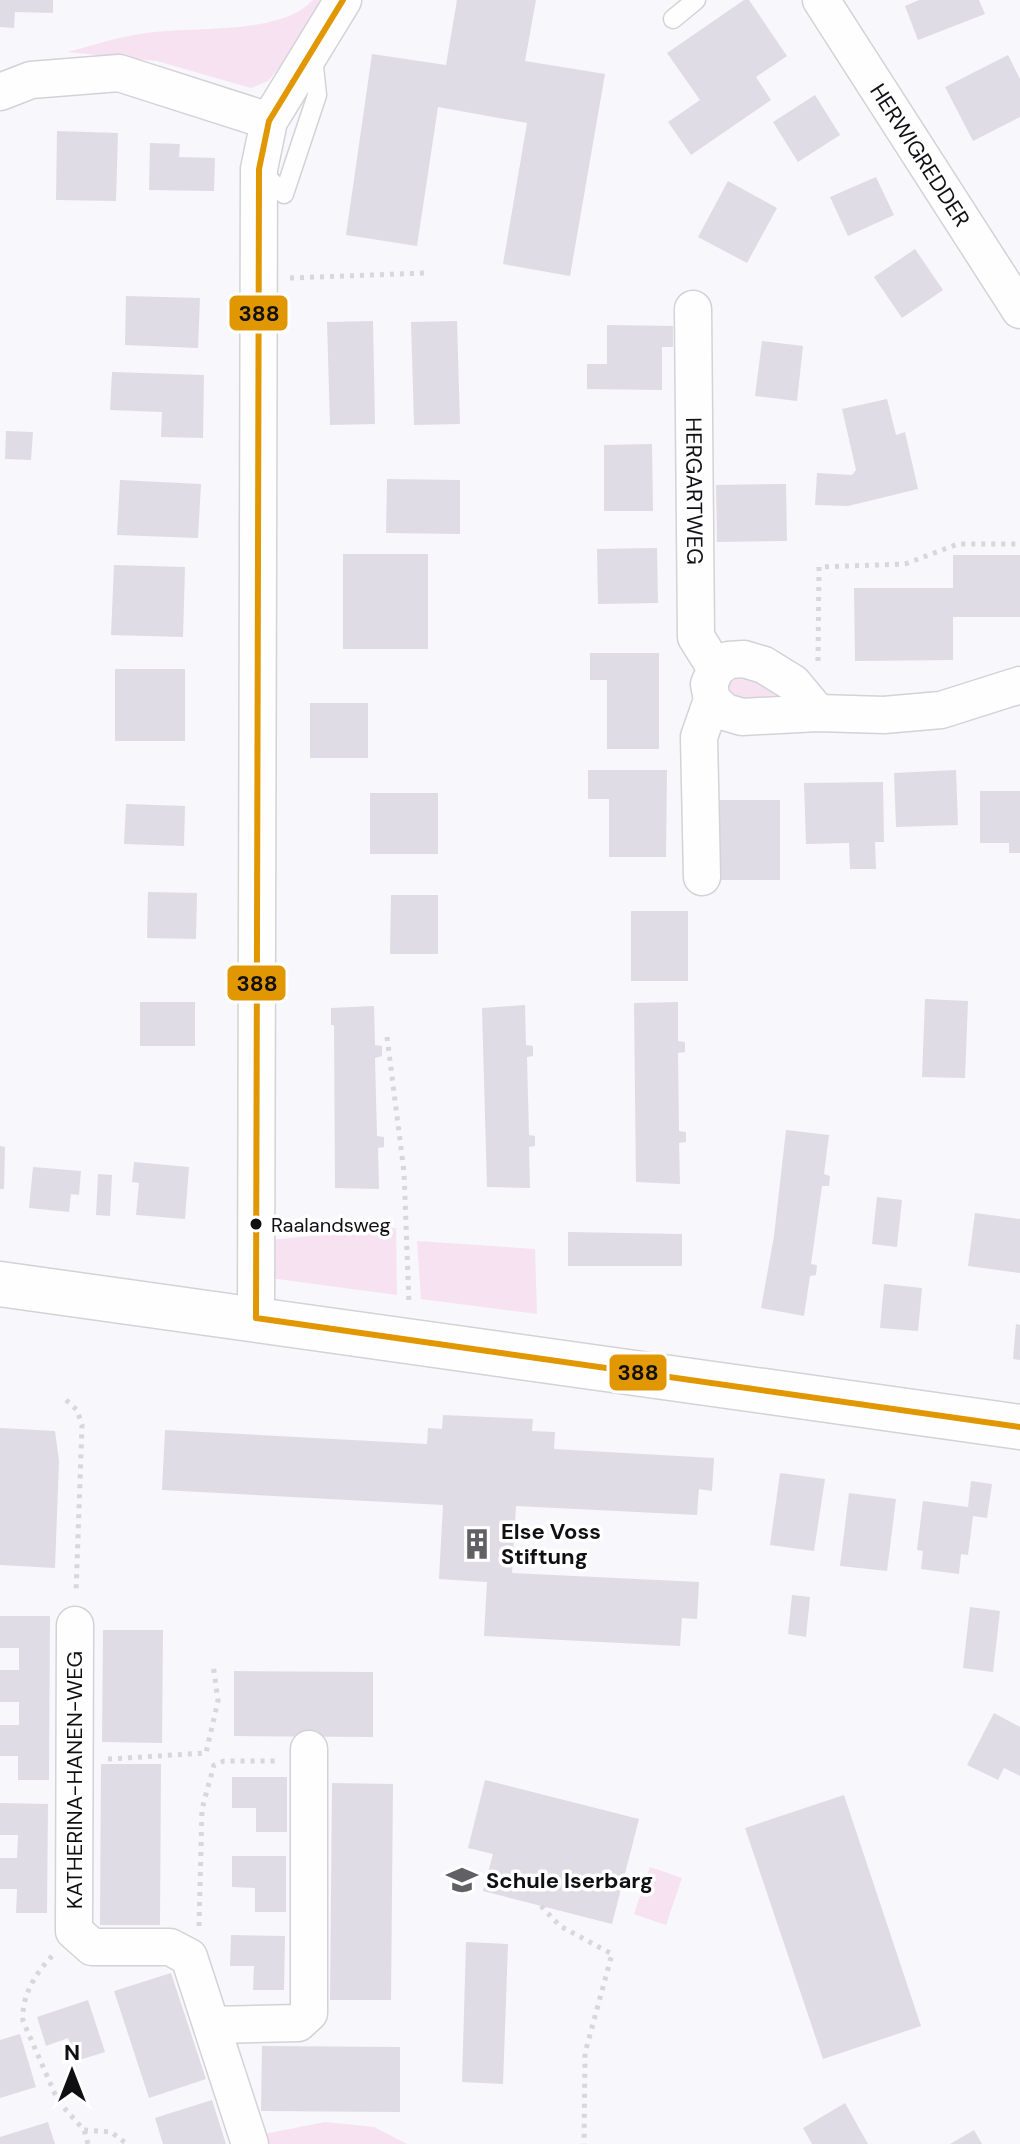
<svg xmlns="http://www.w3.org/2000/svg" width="1020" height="2144" viewBox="0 0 1020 2144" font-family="'DM Sans',sans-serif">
<rect width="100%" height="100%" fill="#f7f7fc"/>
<path fill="#f6e2f1" d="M313,0H321L290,55L268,81L251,88L157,61L67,52C91,46 115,38 139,34C188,25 279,37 313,0Z
M746,672L788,699L739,702L727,692L728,675Z
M396,1228L397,1295L270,1278V1240Z
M417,1241L535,1249L537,1314L421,1299Z
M650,1867L682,1878L666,1925L634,1914Z
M325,2122L374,2127L407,2144H267L264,2134Z"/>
<path fill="#e0dce5" d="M0,0H53V13L15,12L14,28L0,27Z
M457,0H536L525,61L605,74L570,276L503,264L527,123L438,107L417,246L346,235L372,54L446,65Z
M744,0H749L787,56L756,77L771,100L691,155L668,122L700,100L667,53Z
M919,0H979L985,14L918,40L905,6Z
M1008,55L1020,79V117L973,141L945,87Z
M815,95L840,135L798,162L773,122Z
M57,131L118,133L116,201L56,200Z
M150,143L180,144L179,157L215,158L214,191L149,190Z
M876,177L894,215L848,236L830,197Z
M728,181L777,208L747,263L698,237Z
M915,249L943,290L902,318L874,277Z
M126,296L200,298L198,348L125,345Z
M373,321L375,424L330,425L327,322Z
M457,321L460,424L414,425L411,322Z
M607,325L673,326V347H662V390L587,389V364H607Z
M762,341L803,346L797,401L755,396Z
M112,372L204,375L203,438L161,437L162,412L110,410Z
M887,399L896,435L905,432L918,489L848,506L815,505L817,473L852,475L856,470L842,409Z
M6,431L33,432L31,460L5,459Z
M652,444L653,511H604V445Z
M387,479L460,480V534L386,533Z
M120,480L201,484L198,538L117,535Z
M786,484L787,541L717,542L716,485Z
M657,548L658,603L598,604L597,549Z
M343,554H428V649H343Z
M953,555H1020V617H953V660L855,661L854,588H953Z
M114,565L185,567L183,637L111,635Z
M590,653H659V749H607V680H590Z
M115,669H185V741H115Z
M310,703H368V758H310Z
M588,770H667L666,857H609V799H588Z
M956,770L958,825L896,827L894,773Z
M883,782L884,842H875L876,869H850L849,843L806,844L804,783Z
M980,791H1020V853H1009V843H980Z
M370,793H438V854H370Z
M720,800H780V880H720Z
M126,804L185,806L184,846L124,844Z
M148,892L197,893L196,939L147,938Z
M391,895H438V954H390Z
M631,911H688V981H631Z
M925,999L968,1001L965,1078L922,1077Z
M140,1002H195V1046H140Z
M678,1002V1041L685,1042V1052L678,1053L679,1131L686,1132V1142L679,1143L680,1184L636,1182L634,1003Z
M525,1005L526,1045L533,1046V1056L527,1057L529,1135L535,1136V1146L529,1147L530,1188L487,1187L482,1008Z
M374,1006L375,1045L382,1046V1056L375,1058L377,1136L384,1137V1147L378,1148L379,1189L335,1188L334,1025H331V1008Z
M786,1130L829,1135L824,1174L830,1176L829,1186H822L811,1264L817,1265L816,1275L810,1276L804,1316L761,1308L774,1236Z
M0,1146L5,1147L4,1189H0Z
M134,1162L189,1167L185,1219L136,1215L139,1183L132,1182Z
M33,1167L81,1171L79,1195L71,1194L69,1212L29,1208Z
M98,1174L112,1175L110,1216L96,1215Z
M877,1197L902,1200L897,1247L872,1244Z
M975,1213L1020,1219V1273L968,1266Z
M568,1232L682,1234V1266H568Z
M884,1284L922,1288L918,1331L880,1328Z
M1016,1324L1020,1325V1360L1013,1359Z
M443,1415L533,1419L532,1431L555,1432L554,1449L714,1458L712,1491L699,1489L697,1515L516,1506L512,1573L699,1582L697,1619L682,1618L680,1646L484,1636L487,1582L439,1579L443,1505L162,1490L165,1430L427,1444L428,1428L442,1429Z
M0,1428L55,1431L59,1461L55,1568L0,1565Z
M780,1473L825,1479L814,1551L770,1545Z
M971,1481L992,1484L987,1518L973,1516L968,1555L961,1554L959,1574L921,1569L923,1551L917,1550L923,1501L968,1507Z
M849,1493L896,1499L887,1571L840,1566Z
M792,1595L810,1597L806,1637L788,1634Z
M970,1607L1000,1611L993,1672L963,1668Z
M0,1616H50L49,1780H18V1756H0V1725H19V1702H0V1670H19V1648H0Z
M103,1630H163L162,1743L102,1742Z
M234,1671L373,1672V1737L234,1736Z
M994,1713L1020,1727V1776L1004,1768L998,1780L967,1765Z
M101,1764H161L160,1925H100Z
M232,1777H287V1832H256V1808H232Z
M485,1780L639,1819L612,1924L483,1891L493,1854L468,1848Z
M332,1783L393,1784L391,2000H330Z
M844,1795L921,2026L823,2059L745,1828Z
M0,1803L48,1804L47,1913H16L17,1889H0V1858H17L18,1835H0Z
M232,1856H286V1912H255V1888L232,1887Z
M231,1935L285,1936L284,1990H253L254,1966H230Z
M466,1942L508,1944L503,2084L462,2082Z
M171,1973L206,2079L149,2098L114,1991Z
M88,2000L105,2052L76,2061L68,2038L46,2046L37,2017Z
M20,2034L36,2087L0,2098V2040Z
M262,2046L400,2047V2112L261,2111Z
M212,2100L226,2144H163L155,2118Z
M845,2103L868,2144H812L803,2128Z
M48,2122L55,2144H0V2137Z
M974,2130L982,2144H950Z"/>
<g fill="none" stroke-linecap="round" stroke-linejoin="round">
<defs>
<path id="service" d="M673,19L696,0
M261,171L284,194L317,95L313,57"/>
<g id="minor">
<path id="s1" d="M821,0L1020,310"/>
<path d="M0,92L31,80L119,73L269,121"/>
<path id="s2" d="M693,309L696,637L716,669"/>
<path d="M712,700L725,712L742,717L818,713L884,715L941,710L1020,685"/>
<path d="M702,877L699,737L712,700L709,684L716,669L728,660L744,659L764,665L793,683L818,713"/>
<path d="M256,1318L259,169L269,121L343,0"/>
<path d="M75,1625L74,1931L92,1947H170L189,1957L250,2144"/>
<path d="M212,2025L298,2023L309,2013V1749"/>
</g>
<path id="tertiary" d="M0,1284L1020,1427"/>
</defs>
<use href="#service" stroke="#d3d3d6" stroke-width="21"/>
<use href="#minor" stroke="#d3d3d6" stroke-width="39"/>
<use href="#tertiary" stroke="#d3d3d6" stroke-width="47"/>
<path stroke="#d8d8da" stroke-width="5" stroke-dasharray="4 6" stroke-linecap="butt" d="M290,278L425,273
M818,661L819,567L905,564L958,544H1020
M387,1037L404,1172L409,1303
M66,1400L77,1410L82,1425L76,1593
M108,1759L206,1753L218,1701L213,1664
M541,1906L560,1926L612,1954L585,2053L584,2144
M199,1926L202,1809L214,1765L224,1761H276
M52,1956C36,1973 21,1996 23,2021L58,2101L84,2130L88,2144
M84,2130L111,2132L127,2144"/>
<use href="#service" stroke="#fefeff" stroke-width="18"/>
<use href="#minor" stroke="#fefeff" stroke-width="36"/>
<use href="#tertiary" stroke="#fefeff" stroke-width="44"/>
<defs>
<path id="bus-1" d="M256,1318L259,169L269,121L343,0
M256,1318L1020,1427"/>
</defs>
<use href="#bus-1" stroke="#fff" stroke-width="12"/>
<use href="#bus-1" stroke="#e09702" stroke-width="6"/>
</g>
<defs>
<symbol id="building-bare" viewBox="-9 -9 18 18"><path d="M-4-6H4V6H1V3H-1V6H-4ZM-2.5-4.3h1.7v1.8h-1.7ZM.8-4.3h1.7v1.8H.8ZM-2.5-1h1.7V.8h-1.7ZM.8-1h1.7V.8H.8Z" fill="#616165" stroke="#fff" stroke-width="2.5" paint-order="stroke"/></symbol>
<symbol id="school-bare" viewBox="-9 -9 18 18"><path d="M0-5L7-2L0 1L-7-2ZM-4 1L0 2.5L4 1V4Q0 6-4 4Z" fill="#616165" stroke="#fff" stroke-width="2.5" paint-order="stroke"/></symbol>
</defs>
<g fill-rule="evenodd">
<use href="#building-bare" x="455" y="1522" width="44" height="44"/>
<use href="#school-bare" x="440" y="1858" width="44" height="44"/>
</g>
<circle fill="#101013" stroke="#fff" stroke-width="3" cx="256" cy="1224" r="7"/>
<g text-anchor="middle" stroke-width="7" stroke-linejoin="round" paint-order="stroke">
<g font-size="20" fill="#101013" stroke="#fff" text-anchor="start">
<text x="271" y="1232">Raalandsweg</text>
</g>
<g font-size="22" fill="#101013" stroke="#fff">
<text dy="8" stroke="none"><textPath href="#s1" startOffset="184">HERWIGREDDER</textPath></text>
<text dy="8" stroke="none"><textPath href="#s2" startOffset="182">HERGARTWEG</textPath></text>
<text transform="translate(74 1780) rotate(-90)" y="8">KATHERINA-HANEN-WEG</text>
</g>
<g font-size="22" font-weight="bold" fill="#101013" stroke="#fff" text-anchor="start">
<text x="501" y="1539">Else Voss<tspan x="501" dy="25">Stiftung</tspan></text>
<text x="486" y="1888">Schule Iserbarg</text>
</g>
</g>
<g stroke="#fff" stroke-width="3">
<rect x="228" y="294" width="61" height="38" rx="8" fill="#e09702"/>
<rect x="226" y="964" width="61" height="38" rx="8" fill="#e09702"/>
<rect x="608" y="1353" width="60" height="39" rx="8" fill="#e09702"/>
</g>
<g font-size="22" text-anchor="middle" font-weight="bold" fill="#111">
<text x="259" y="321">388</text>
<text x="257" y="991">388</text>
<text x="638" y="1380">388</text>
</g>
<g transform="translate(72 2072)" stroke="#ffffff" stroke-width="6" paint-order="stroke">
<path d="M0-6L14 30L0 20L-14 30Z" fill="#101013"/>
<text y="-12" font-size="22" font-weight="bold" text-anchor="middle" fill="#101013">N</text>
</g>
</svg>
